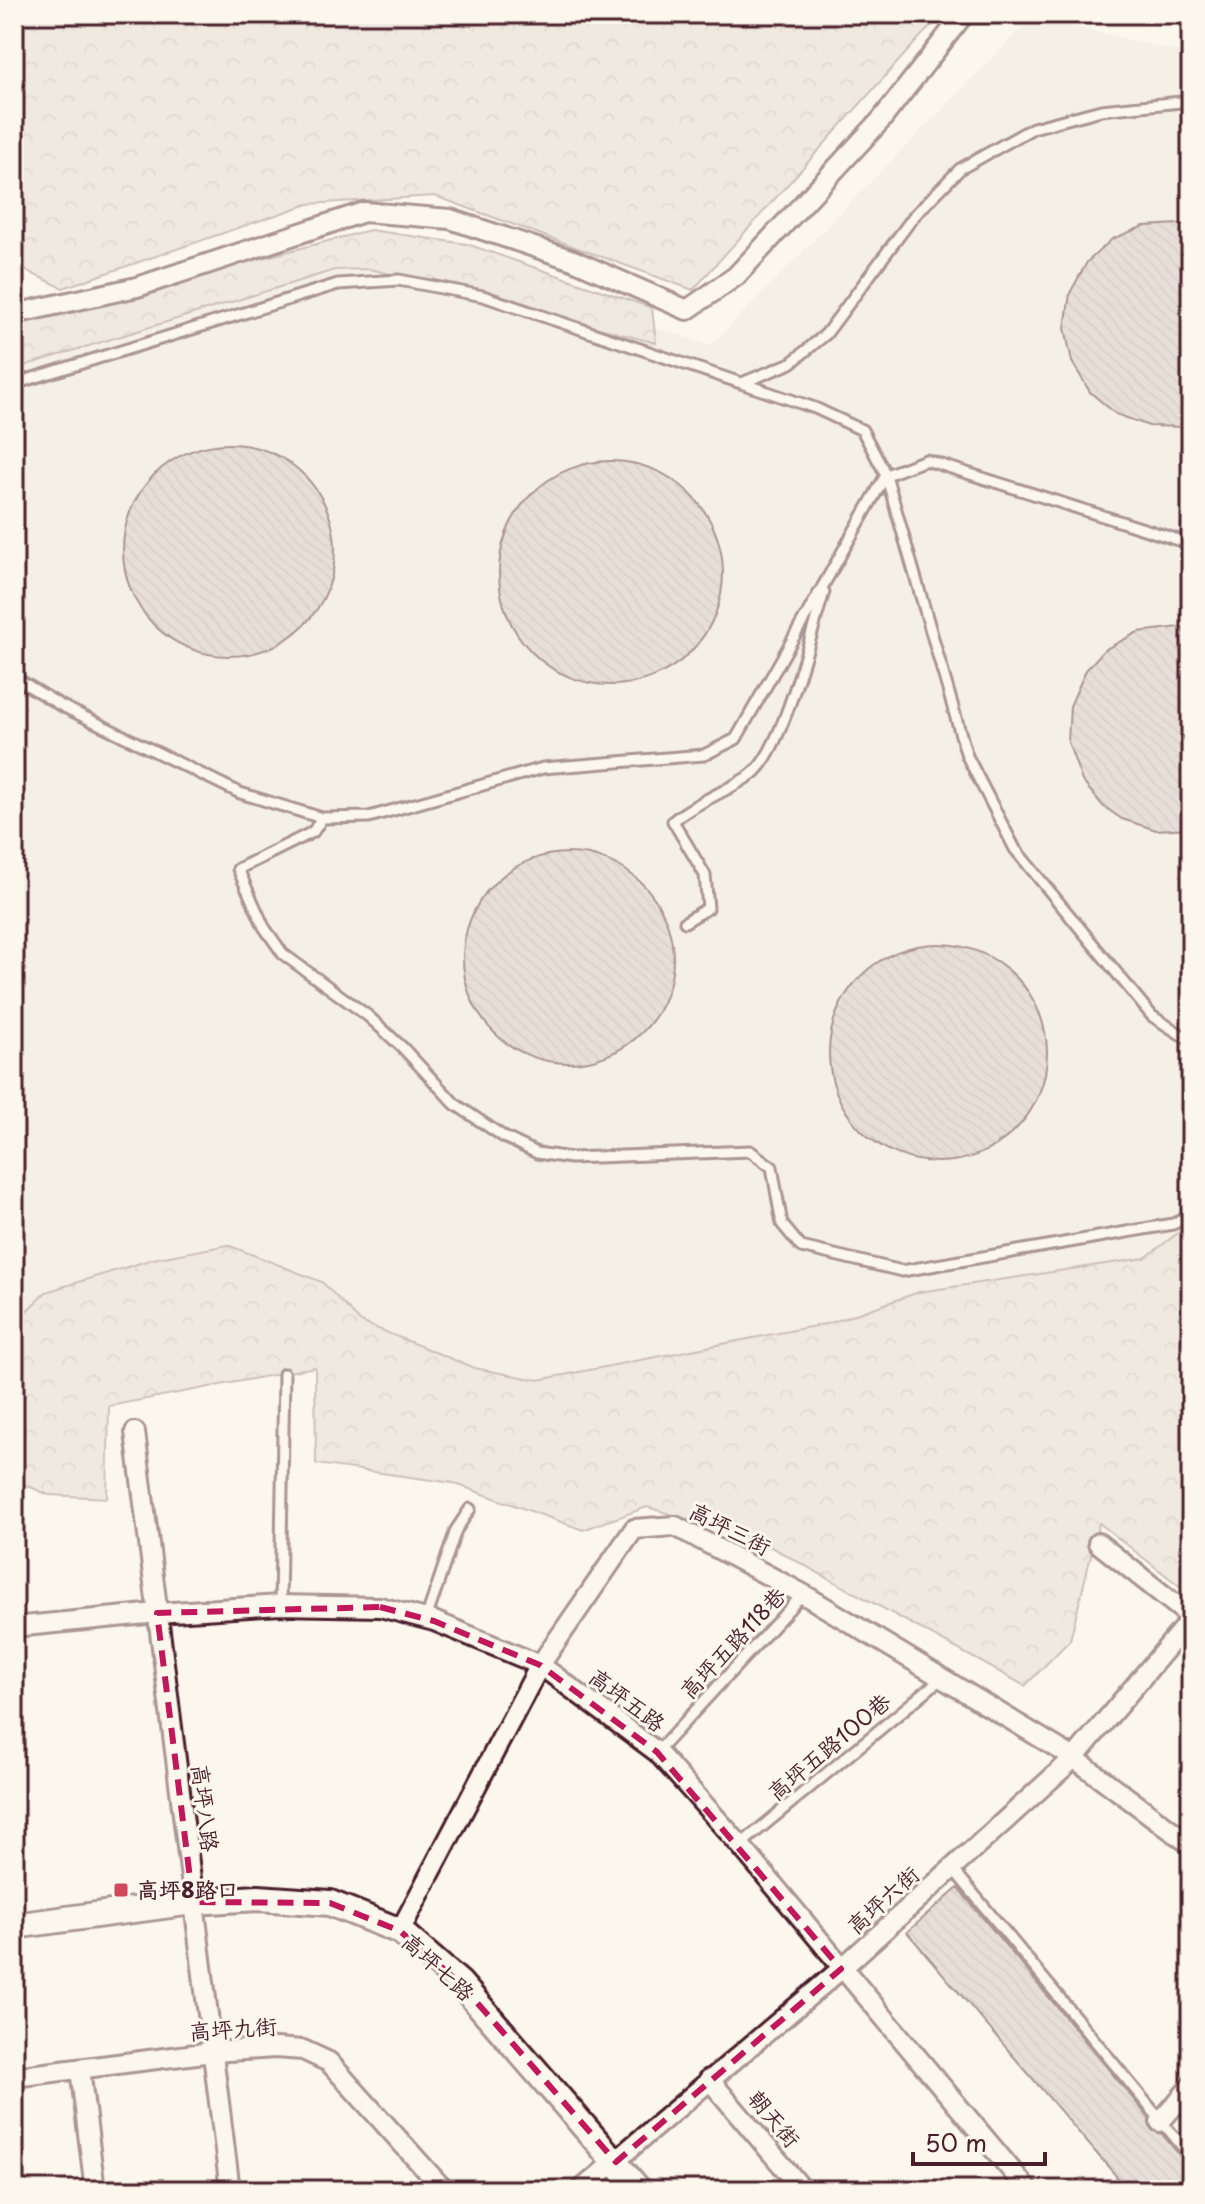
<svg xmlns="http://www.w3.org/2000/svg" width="1205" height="2204" viewBox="0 0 1205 2204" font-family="'Playpen Sans','LXGW WenKai TC',sans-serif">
<defs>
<pattern id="forest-crowns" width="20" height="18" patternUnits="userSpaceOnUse" patternTransform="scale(2)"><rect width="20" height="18" fill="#e2d7d0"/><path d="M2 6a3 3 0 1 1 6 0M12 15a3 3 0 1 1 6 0" fill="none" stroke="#c3b8b3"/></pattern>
<pattern id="building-back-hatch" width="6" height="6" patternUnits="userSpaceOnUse" patternTransform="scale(2)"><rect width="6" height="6" fill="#cfc2bc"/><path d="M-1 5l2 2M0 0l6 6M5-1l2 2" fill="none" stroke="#b3a6a2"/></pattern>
</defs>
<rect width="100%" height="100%" fill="#fbf7ec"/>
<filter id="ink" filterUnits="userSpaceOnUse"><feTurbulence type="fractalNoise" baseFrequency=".0125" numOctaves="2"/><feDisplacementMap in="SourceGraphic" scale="16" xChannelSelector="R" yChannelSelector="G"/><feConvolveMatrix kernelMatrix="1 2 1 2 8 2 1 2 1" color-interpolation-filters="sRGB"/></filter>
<g filter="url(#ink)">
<path fill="#eee7de" d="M1033,16L1191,55V1322L506,1411L338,1352L14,1362V341L377,242L711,345Z"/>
<path fill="url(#forest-crowns)" stroke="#967b7e" stroke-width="2" d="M14,14H944L923,34L693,290L435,196L308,204L63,288L18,267L14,236Z
M370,230L467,244L652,308L656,343L370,269L335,270L14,369V323Z
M1191,1223V1595L1099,1523L1070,1640L1025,1686L760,1541L647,1507L583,1530L453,1483L316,1464L315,1367L109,1406L107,1498L49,1495L14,1480V1323L46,1292L153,1259L228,1245L322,1282L361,1322L474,1368L538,1380L830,1323L919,1292L1145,1258Z"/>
<path fill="url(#building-back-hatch)" stroke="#4a1f2b" stroke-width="2" d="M1179,224L1191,227V424L1183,427L1149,426L1116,414L1090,392L1072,362L1065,328L1070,293L1087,262L1112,239L1144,226Z
M123 550a106 106 0 1 1 212 0a106 106 0 1 1-212 0Z
M499 573a112 112 0 1 1 224 0a112 112 0 1 1-224 0Z
M1180,627L1191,630V828L1156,830L1122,819L1103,806L1082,781L1068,742L1070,706L1086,670L1104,650L1138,632Z
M463 958a105 105 0 1 1 210 0a105 105 0 1 1-210 0Z
M829 1053a109 109 0 1 1 218 0a109 109 0 1 1-218 0Z
M958,1888L1149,2118L1152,2130L1162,2134L1185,2162L1191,2164V2190H1128L907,1932Z"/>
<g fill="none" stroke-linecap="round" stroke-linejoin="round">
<defs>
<path id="service" d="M742,383L791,363L826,334L914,216L960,169L1033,128L1101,110L1191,101
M14,384L338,284L399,280L483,296L815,408L862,430L886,475L736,739L704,755L543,768L369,817L322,818L240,793L60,705L14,677
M1191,544L926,460L886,475L967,756L1015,849L1152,1016L1191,1041
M322,818L313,832L238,869L264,927L283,954L368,1016L403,1048L455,1104L504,1137L537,1153L571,1158L750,1151L772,1167L782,1224L801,1247L902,1271L1173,1224L1191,1216
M685,922L708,908L705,875L673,821C697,801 727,792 752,774C783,751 811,632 824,592
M280,1605L284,1374
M426,1619L456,1530L470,1509
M657,1752L803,1594
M740,1845L942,1678
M953,1869L1191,2157"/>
<path id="minor" d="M14,314L137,287L364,212L450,219L573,260L687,310L736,276L881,120L964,14
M135,1432L230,2190
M1098,1543L1191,1617
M14,1627L157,1613L280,1605L380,1607L434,1621L540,1665L657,1752L740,1845L1028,2190
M400,1931L540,1665L634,1529L675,1526L803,1594L1074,1758L1191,1845
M80,2069L95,2190
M14,2077L212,2052L276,2048L303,2050L329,2062L444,2190
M709,2079L803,2190
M1160,2122L1191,2086
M581,2190L841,1969L1074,1758L1191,1619"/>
<path id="tertiary" d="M14,1926L193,1902L258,1898L330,1903L400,1931L460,1983L639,2190"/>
</defs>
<use href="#service" stroke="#4a1f2b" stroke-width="15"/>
<use href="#minor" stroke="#4a1f2b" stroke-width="24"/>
<use href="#tertiary" stroke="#4a1f2b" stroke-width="30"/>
<use href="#service" stroke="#fbf7ec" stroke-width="9"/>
<use href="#minor" stroke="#fbf7ec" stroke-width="18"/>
<use href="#tertiary" stroke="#fbf7ec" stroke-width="24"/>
</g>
</g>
<path d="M0 0H1205V2204H0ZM380,1607L434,1621L540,1665L657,1752L841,1969L616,2162L460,1983L400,1931L330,1903L193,1902L157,1613Z" fill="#fbf7ec" fill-opacity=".55" fill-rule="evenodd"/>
<path fill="none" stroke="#c2185b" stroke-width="6" stroke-dasharray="16 10" stroke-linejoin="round" d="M380,1607L434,1621L540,1665L657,1752L841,1969L616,2162L460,1983L400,1931L330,1903L193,1902L157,1613Z"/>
<rect fill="#d1495b" stroke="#fbf7ec" stroke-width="3" x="113" y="1882" width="16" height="16" rx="4"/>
<g text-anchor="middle" stroke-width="6" stroke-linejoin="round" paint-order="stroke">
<g font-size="22" fill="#4a1f2b" stroke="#fbf7ec">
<text transform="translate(730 1529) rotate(27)" y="8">高坪三街</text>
<text transform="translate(733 1643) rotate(-47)" y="8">高坪五路118巷</text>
<text transform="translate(627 1700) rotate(37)" y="8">高坪五路</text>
<text transform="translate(829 1747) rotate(-40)" y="8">高坪五路100巷</text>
<text transform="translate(205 1808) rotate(83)" y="8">高坪八路</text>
<text transform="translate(883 1900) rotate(-42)" y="8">高坪六街</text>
<text transform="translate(438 1967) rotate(42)" y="8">高坪七路</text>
<text transform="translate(233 2029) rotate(-4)" y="8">高坪九街</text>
<text transform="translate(774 2119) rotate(50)" y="8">朝天街</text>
</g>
<g font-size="22" font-weight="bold" fill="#4a1f2b" stroke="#fbf7ec" text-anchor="start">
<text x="137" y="1898">高坪8路口</text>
</g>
</g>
<rect width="1205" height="2204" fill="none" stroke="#fbf7ec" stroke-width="48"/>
<rect x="24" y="24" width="1157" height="2156" fill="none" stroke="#4a1f2b" stroke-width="3" filter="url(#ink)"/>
<path d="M913 2152v12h132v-12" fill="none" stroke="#4a1f2b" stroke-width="4"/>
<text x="925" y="2152" font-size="24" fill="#4a1f2b" stroke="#fbf7ec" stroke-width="6" paint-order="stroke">50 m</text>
</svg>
